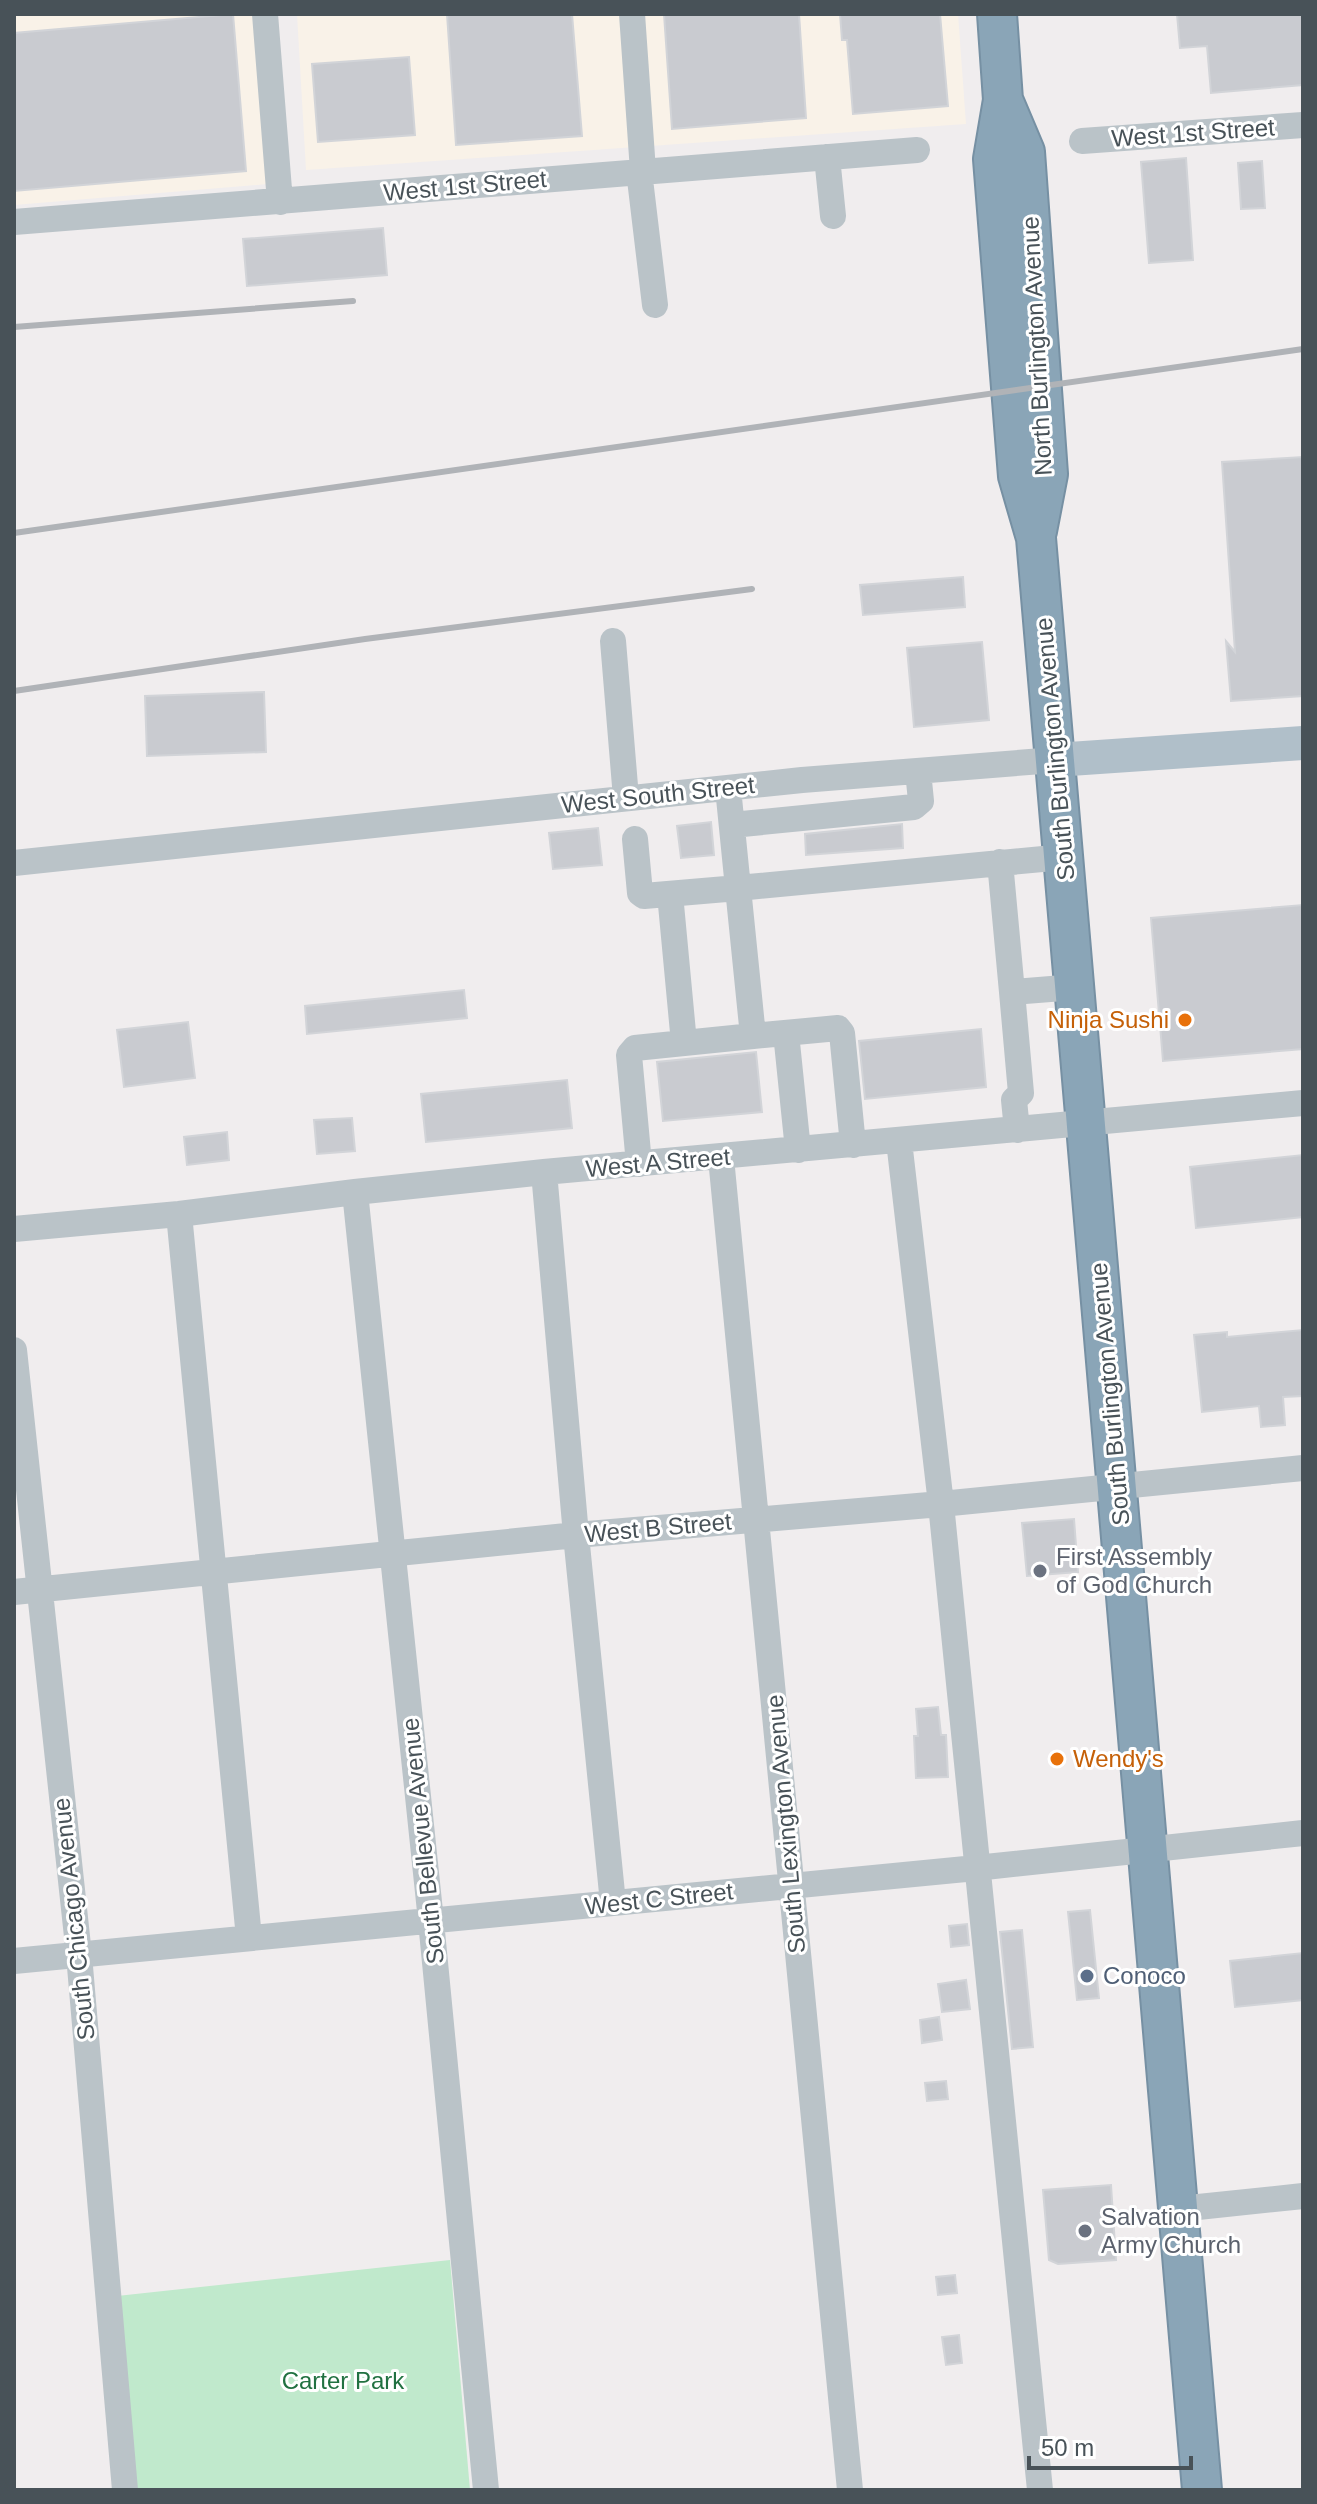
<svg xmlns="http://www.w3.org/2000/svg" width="1317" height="2504" viewBox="0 0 1317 2504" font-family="Arial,sans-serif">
<rect width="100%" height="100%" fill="#f0edee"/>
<path fill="#f9f2e8" d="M14,14H253L268,184L14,205Z
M297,14H958L966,124L306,170Z"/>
<path fill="#c0e9cc" d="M450,2260L470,2490H136L117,2296Z"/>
<path fill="#c9cbd0" stroke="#d2d4d8" stroke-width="2" d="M233,14L246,171L14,191V33Z
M447,14H572L582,136L456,145Z
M664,14H799L806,118L672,129Z
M840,14H940L948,106L853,114L847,40H842Z
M1177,14H1303V85L1211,93L1207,46L1180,48Z
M409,57L415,135L318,142L312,64Z
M1186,158L1193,260L1149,263L1141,162Z
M1262,161L1265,208L1241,209L1238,163Z
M383,228L387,275L247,286L243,239Z
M1303,457V696L1231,701L1226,641L1235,652L1222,462Z
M963,577L965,607L863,615L860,585Z
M982,642L989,720L914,727L907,648Z
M264,692L266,752L147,756L145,696Z
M711,822L714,855L681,858L677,826Z
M902,824L903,848L806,855L805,834Z
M598,828L602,865L553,869L549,833Z
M1303,905V1049L1163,1061L1151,918Z
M464,990L467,1018L307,1034L305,1006Z
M188,1022L195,1078L124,1087L117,1030Z
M981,1029L986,1087L865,1099L859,1041Z
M756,1052L762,1112L663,1121L657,1062Z
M567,1080L572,1128L426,1142L421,1094Z
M352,1118L355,1151L317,1154L314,1120Z
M227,1132L229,1160L187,1165L184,1137Z
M1303,1155V1217L1196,1228L1190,1167Z
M1303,1330V1396L1283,1397L1285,1425L1261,1427L1259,1406L1202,1412L1194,1335L1227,1332V1337Z
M1074,1519L1078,1572L1027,1576L1022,1523Z
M938,1707L941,1735H946L948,1777L916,1778L914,1736H918L916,1709Z
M1090,1910L1099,1998L1077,2000L1068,1912Z
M967,1924L969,1945L951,1947L949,1926Z
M1022,1930L1033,2047L1012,2049L1000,1932Z
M1303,1953V2000L1235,2007L1230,1961Z
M966,1980L970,2009L942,2012L938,1984Z
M939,2017L942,2040L922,2043L920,2020Z
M946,2081L948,2099L927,2101L925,2083Z
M1111,2185L1116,2260L1058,2264L1049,2260L1043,2190Z
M955,2275L957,2293L938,2295L936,2277Z
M959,2335L962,2363L946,2365L942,2337Z"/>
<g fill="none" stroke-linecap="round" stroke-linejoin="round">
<defs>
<path id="highway" d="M997,14L1003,100L993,159L1018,476L1036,538L1202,2490
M1003,100L1025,152L1048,474L1037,531"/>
</defs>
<use href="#highway" stroke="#7690a3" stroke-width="42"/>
<path stroke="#bac3c8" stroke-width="26" d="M265,14L280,202
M632,14L643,171
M1082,141L1303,125
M827,157L833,216
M639,171L655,305
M14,222L917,150
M613,641L626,798
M728,788L738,888L1064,857
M732,825L914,807L921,801L918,771
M635,839L640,893L644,896L738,888L753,1036L838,1028L842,1033L853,1145
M1000,862L1012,992L1076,987
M14,863L802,780L1055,760
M670,894L684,1043L753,1036
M1012,992L1021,1093L1014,1100L1017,1130
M786,1033L798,1150
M899,1141L941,1504L1040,2490
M721,1158L850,2490
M639,1164L629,1055L635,1048L684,1043
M544,1172L576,1535L613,1903
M355,1192L431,1921L486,2490
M179,1214L249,1938
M14,1229L179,1214L355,1192L544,1172L1303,1103
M14,1350L79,1955L125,2490
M14,1592L576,1535L941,1504L1303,1468
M14,1961L976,1868L1303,1833
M1179,2209L1303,2196"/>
<path stroke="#b0bfc9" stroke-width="34" d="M1055,760L1303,743"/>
<use href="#highway" stroke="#8aa5b7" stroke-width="38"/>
<path stroke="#b0b3b7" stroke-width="6" d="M14,327L353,301
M14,533L1303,349
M14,691L365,639L752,589"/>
</g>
<g fill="#e8710a" stroke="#fff" stroke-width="3">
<circle cx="1185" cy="1020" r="8"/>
<circle cx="1057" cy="1759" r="8"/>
</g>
<g fill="#6b7280" stroke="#fff" stroke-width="3">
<circle cx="1040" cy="1571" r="8"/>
<circle cx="1085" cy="2231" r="8"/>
</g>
<circle fill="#5c6f8a" stroke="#fff" stroke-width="3" cx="1087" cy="1976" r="8"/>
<g text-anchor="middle" stroke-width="6" stroke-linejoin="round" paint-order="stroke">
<g font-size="24" fill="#485258" stroke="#fff">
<text transform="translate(1193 133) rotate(-4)" y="8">West 1st Street</text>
<text transform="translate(465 186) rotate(-5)" y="8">West 1st Street</text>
<text transform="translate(1037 346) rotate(-93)" y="8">North Burlington Avenue</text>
<text transform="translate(1055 749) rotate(-95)" y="8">South Burlington Avenue</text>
<text transform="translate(658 795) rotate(-6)" y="8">West South Street</text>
<text transform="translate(658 1163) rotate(-5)" y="8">West A Street</text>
<text transform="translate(1110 1394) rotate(-95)" y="8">South Burlington Avenue</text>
<text transform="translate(658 1528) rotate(-5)" y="8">West B Street</text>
<text transform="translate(786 1824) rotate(-95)" y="8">South Lexington Avenue</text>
<text transform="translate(423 1841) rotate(-96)" y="8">South Bellevue Avenue</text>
<text transform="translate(659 1899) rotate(-6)" y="8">West C Street</text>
<text transform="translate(74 1919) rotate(-96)" y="8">South Chicago Avenue</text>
</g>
<g font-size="24" fill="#c56008" stroke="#fff" text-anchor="end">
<text x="1169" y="1028">Ninja Sushi</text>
<text x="1073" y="1767" text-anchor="start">Wendy's</text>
</g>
<g font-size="24" fill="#5b616d" stroke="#fff" text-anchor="start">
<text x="1056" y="1565">First Assembly<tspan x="1056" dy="28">of God Church</tspan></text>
<text x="1101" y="2225">Salvation<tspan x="1101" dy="28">Army Church</tspan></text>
</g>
<g font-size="24" fill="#4e5e75" stroke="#fff" text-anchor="start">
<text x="1103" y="1984">Conoco</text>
</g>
<g font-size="24" fill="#217141" stroke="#fff">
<text x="343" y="2389">Carter Park</text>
</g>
</g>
<rect width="1317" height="2504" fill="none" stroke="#485258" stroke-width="32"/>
<path d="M1029 2456v12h162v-12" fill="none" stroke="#485258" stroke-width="4"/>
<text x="1041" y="2456" font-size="24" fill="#485258" stroke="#ffffff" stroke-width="6" paint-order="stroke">50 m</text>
</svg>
